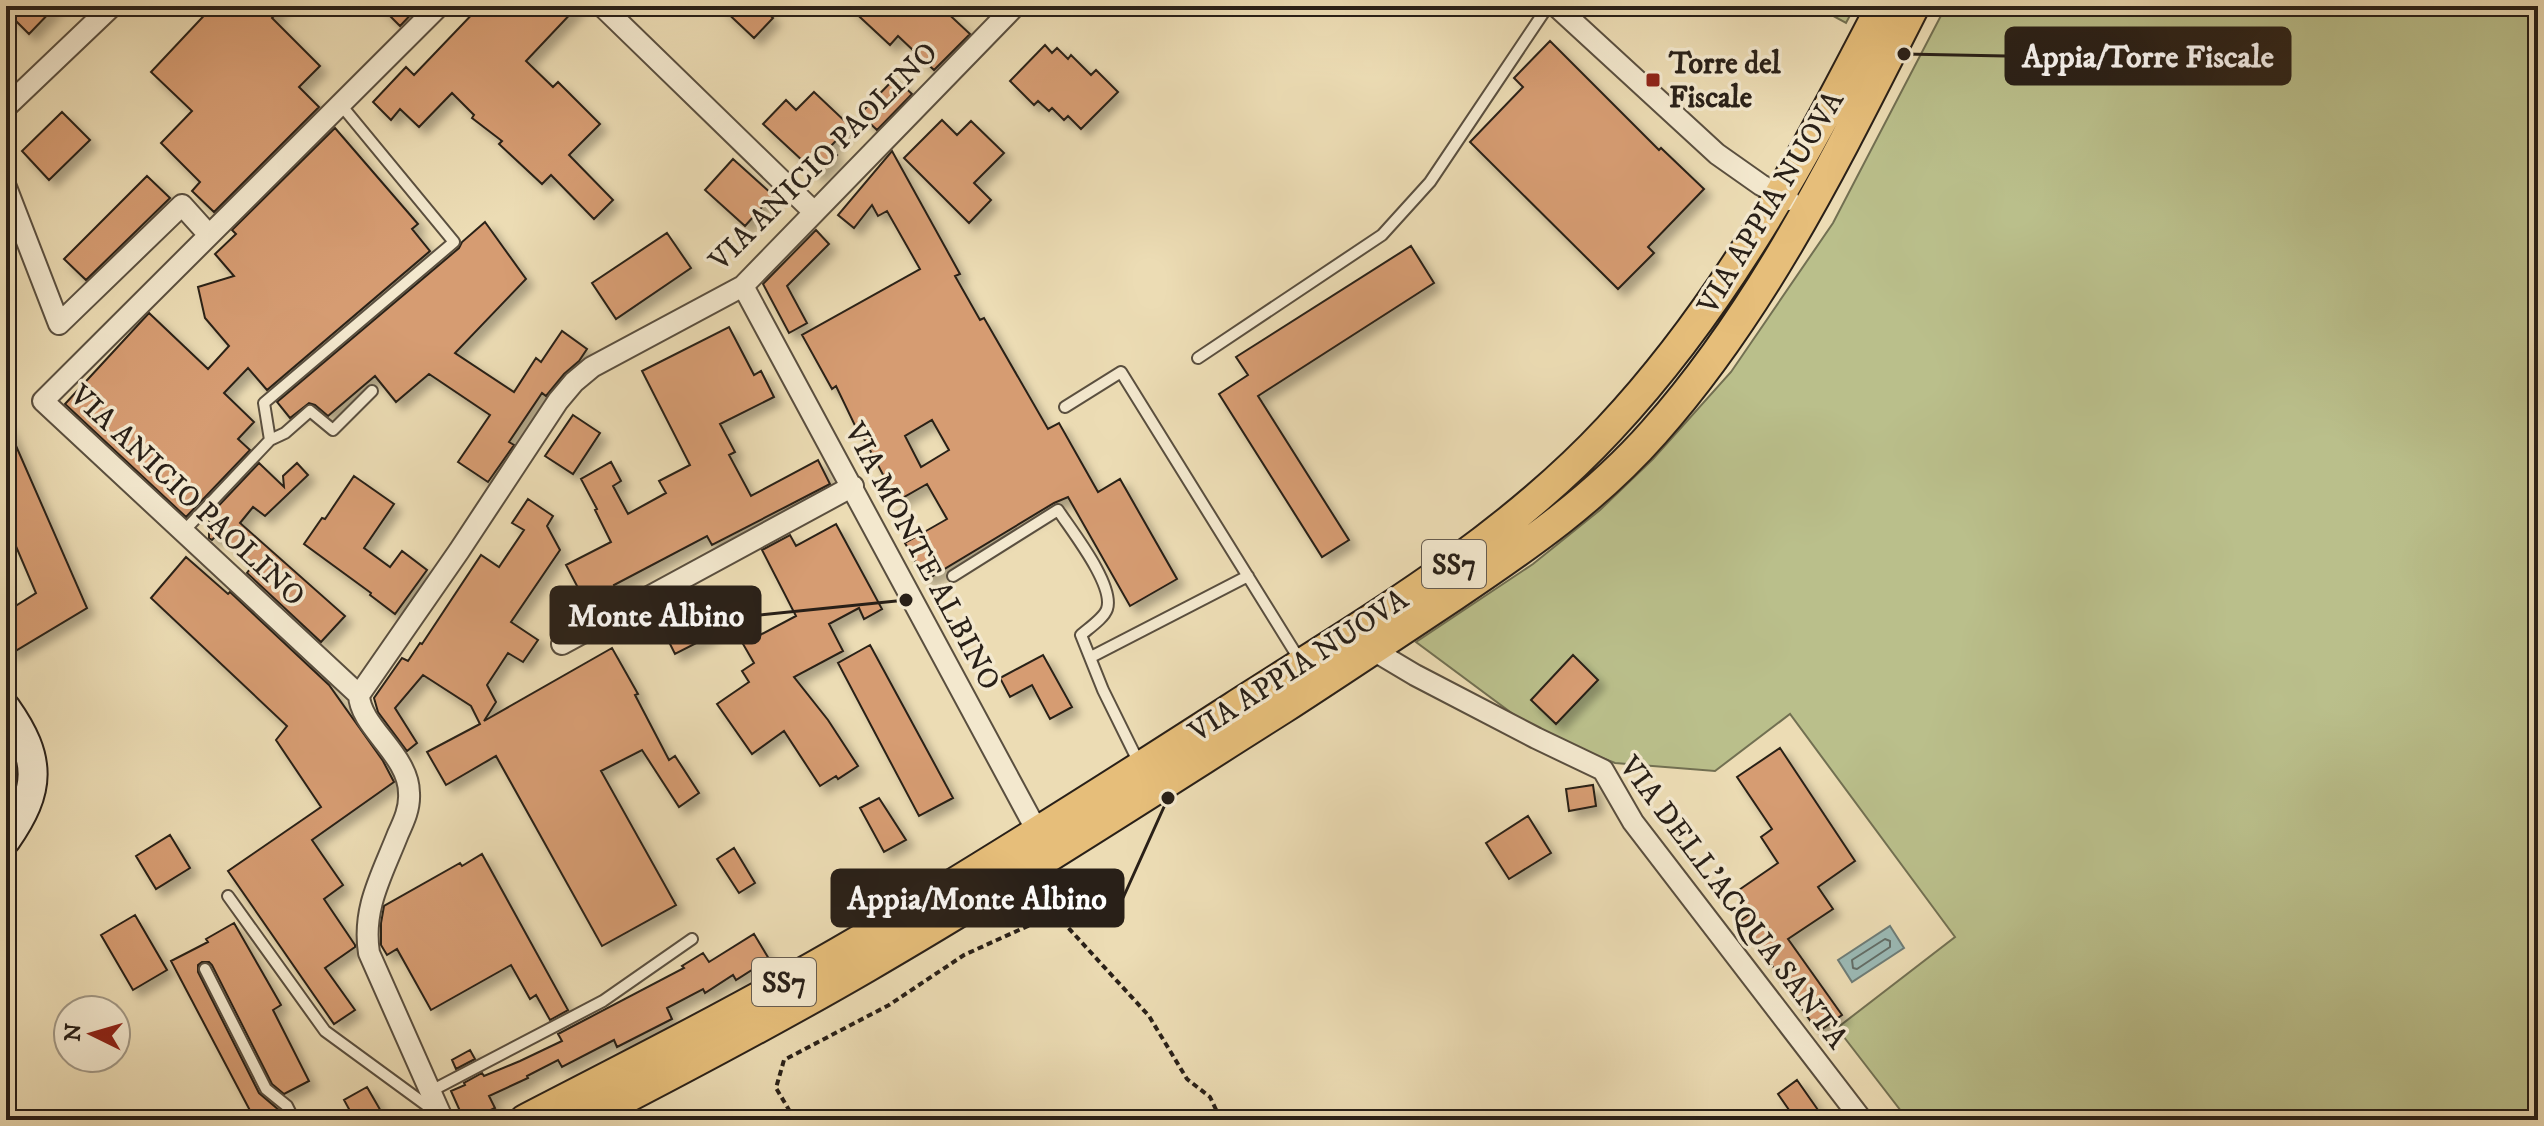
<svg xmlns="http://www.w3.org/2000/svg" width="2544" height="1126" viewBox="0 0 2544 1126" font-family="'IM FELL DW Pica',serif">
<defs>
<filter id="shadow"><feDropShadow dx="7" dy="7" stdDeviation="4" flood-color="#0004"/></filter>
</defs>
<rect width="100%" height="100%" fill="#ecdcb4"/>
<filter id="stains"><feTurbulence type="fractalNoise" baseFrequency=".0025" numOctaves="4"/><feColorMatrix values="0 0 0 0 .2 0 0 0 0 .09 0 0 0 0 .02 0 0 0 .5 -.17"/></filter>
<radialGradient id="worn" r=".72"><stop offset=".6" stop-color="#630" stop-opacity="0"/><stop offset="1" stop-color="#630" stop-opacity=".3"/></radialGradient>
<path fill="#babf8b" stroke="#727052" stroke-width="2" d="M1815,6H1855L1846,23Z
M1946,6H2538V1120H1908L1837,1028L1955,937L1790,714L1715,771L1615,763L1537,732L1416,642L1533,564L1600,510L1653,459L1731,372L1833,223Z"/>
<path fill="#9bbab6" stroke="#6d7c77" stroke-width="2" d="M1890,926L1904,948L1852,982L1838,960Z"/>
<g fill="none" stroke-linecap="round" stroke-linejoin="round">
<path stroke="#626d67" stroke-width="2" d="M1885,939L1890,941V947L1857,969L1853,968L1852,960Z"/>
</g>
<path fill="#d69c72" stroke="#292018" stroke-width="2" fill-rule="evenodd" filter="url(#shadow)" d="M6,6H56L29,34L6,11Z
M213,6H283L272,18L320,66L299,87L319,107L214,212L192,191L200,182L161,143L192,111L151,72Z
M380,6H419L400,26Z
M480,6H578L526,61L553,87L558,82L600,124L569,155L613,200L594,219L551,175L542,184L499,144L502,141L472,118L474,115L452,93L419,127L400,109L391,120L373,102L406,67L414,75Z
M720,6H760L773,18L754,38Z
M848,6H940L970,34L934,70L898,36L890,45Z
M1550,41L1659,150L1661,148L1704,189L1648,247L1654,253L1618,289L1470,142L1523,87L1514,78Z
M1045,45L1052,53L1057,48L1068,59L1071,55L1091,75L1096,70L1118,92L1081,129L1068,116L1064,120L1052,108L1049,111L1038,101L1034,105L1010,81Z
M895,78L912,94L877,130L860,114Z
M814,92L850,126L829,148L837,155L818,175L763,124L786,100L796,110Z
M62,112L90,140L49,180L22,151Z
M942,120L957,135L971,121L1004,153L974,183L991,200L969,223L904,158Z
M335,128L418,224L412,229L430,251L267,390L248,368L224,393L254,422L238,439L250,450L186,517L65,404L149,313L208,369L229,346L205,318L198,287L234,276L215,254L236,234L232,230Z
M892,151L960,274L955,276L980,320L984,318L1048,429L1059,423L1098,492L1120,479L1177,579L1130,606L1068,497L1054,503L926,580L905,543L947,519L927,484L897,501L862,435L860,436L836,386L832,389L802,335L920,269L887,211L878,216L872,205L854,228L838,215ZM932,420L949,450L921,467L905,436Z
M733,159L773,195L745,226L705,190Z
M147,176L170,198L86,280L64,259Z
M485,222L526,279L455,353L514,392L536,358L541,362L562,331L587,349L579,361L564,374L546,396L542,393L509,442L514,445L488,482L458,462L490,415L429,374L396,402L375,376L328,416L315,405L309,403L290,418L277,402L459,248L462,242Z
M816,230L829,244L787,286L807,323L789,333L763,284Z
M667,233L691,268L616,319L592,283Z
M1411,246L1434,283L1258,396L1349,540L1322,557L1219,394L1248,375L1236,357Z
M729,327L754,375L761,371L774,397L720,424L735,452L729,455L751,496L818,460L830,484L712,545L707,536L614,585L616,589L587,605L566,565L611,542L595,510L597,509L581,479L611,462L621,481L613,486L628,514L666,493L659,481L690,465L642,371Z
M573,415L600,433L573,474L545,456Z
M6,423L87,608L12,653L6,642V612L36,593L6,523Z
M259,463L284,487L283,476L297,463L308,475L265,516L253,507L240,523L345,616L321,642L247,573L253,565L219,533L212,540L209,538V516Z
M354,476L394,504L364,548L390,567L402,551L427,570L395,614L370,595L371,593L304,544L322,518L325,519Z
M528,499L553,516L547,526L560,550L511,622L538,640L523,662L508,653L487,685L496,702L484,721L612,648L638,694L635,695L669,760L675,756L699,793L679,807L642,750L601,771L676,905L602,946L496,756L446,785L427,752L480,724L471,706L423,675L395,708L417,743L407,751L378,712L374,698L402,658L408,661L420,643L422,644L481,555L499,567L524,530L512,523Z
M836,524L882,609L864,619L859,608L829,624L843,651L794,677L828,720L858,766L838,779L836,776L820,786L784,731L752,754L717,704L749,682L742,671L754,663L743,644L796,616L762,550L790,535L796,546Z
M186,557L228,594L230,592L329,685L383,761L394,782L312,840L343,885L324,899L355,945V947L325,968L355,1010L334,1024L228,871L321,807L276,740L287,726L151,598Z
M692,597L712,635L675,654L656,616Z
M870,645L953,798L919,816L838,663Z
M1043,655L1072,707L1050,719L1032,685L1010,697L1000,678Z
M1573,655L1598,680L1556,724L1531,700Z
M1780,748L1855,861L1818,887L1833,909L1788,939L1842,1015L1818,1032L1741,920L1750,914L1736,892L1778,863L1761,837L1772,829L1737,777Z
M1593,785L1596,806L1569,811L1566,789Z
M879,798L906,840L884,852L860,808Z
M1528,816L1551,853L1509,879L1486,843Z
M170,835L190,868L156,889L136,856Z
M734,848L755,883L739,893L717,859Z
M482,854L568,1010L550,1020L536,995L530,999L511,965L431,1010L397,949L387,955L381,945V923L384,906L460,863L462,866Z
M135,915L167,970L133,990L101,935Z
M234,923L281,1005L273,1010L309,1081L284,1094L272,1084L212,965L209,962H202L198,965V972L259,1093L280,1111L285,1120H255L171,961L208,942L206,939Z
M754,934L769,959L736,980L733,975L705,993L703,989L667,1008L672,1019L617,1047L614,1040L562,1067L558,1060L527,1076L528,1078L489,1096L495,1108L469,1120H464L451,1091L465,1085L464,1083L482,1073L484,1076L520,1061L562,1041L558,1034L684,968L682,966L703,953L709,962Z
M470,1050L475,1059L456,1069L452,1060Z
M1797,1080L1825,1120H1796L1778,1094Z
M367,1087L386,1120H355L344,1100Z"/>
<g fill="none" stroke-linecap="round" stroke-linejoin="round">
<defs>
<path id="lane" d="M1198,358L1382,235L1430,182L1548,6
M1065,407L1121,372L1301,662
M270,440L285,433L310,411L333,430L372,391
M183,532L270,440L264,403L454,242L341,105
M953,576L1058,510C1071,530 1115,585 1107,609C1104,618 1089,628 1081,635L1103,690L1140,765
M1091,657L1248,576
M228,896L325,1031L433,1110
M205,969L266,1089L287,1106L294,1120
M431,1091L603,1001L692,939"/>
<path id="street" d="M602,6L814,212
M1556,6L1717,154L1761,185L1789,200
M6,107L112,6
M6,187L59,324L182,205L209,235
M743,286L1043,842
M562,644L853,486
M1373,650L1415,675L1536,738L1603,770L1633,822L1862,1120
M359,695L43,401L439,6
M443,1120L369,953C362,908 382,875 398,834C404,821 410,808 409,793C409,755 360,727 359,695L459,551L558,401L574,382L592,367L743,286L1015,6"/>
<path id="secondary" d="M6,708C42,759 41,790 6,840"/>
<path id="primary" d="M525,1120C637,1062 750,1005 859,941C986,866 1110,787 1234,707C1365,623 1502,544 1609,429C1728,302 1803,158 1882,6
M583,1120C678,1071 773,1021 866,967C1007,885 1144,796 1283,708C1340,671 1397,633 1454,595C1527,546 1596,498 1654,432C1765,307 1839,153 1914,6"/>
</defs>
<use href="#lane" stroke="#5a4f3f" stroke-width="14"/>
<use href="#street" stroke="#5a4f3f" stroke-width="24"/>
<use href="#secondary" stroke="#292018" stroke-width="32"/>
<use href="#primary" stroke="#292018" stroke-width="34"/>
<path stroke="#292018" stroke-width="4" stroke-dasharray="6 4" stroke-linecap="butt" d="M795,1120L776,1088L784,1060L889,1005L964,955L1041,920L1063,922L1149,1016L1187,1079L1210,1097L1221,1120"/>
<use href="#lane" stroke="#f3e8ce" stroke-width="10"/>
<use href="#street" stroke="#f3e8ce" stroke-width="20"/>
<use href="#secondary" stroke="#f3e8ce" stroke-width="28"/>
<use href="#primary" stroke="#e6be7a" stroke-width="30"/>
</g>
<rect fill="#8f2418" stroke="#f3e8ce" stroke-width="3" x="1645" y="72" width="16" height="16" rx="4"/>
<g text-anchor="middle" stroke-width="7" stroke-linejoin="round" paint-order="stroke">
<g fill="#f3e8ce" stroke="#665c4f" stroke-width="2">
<rect x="1422" y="540" width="64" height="48" rx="6"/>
<rect x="752" y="958" width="64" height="48" rx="6"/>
</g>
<g font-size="28" font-weight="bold" fill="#292018">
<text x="1454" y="574">SS7</text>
<text x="784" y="992">SS7</text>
</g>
<g font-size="30" font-weight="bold" fill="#292018" stroke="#f3e8ce" text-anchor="start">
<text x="1669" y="73">Torre del<tspan x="1669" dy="34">Fiscale</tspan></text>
</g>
<g font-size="30" fill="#292018" stroke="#f3e8ce">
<text transform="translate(823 156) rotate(-45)" y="10">VIA ANICIO PAOLINO</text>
<text transform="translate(1770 202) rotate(-59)" y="10">VIA APPIA NUOVA</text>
<text transform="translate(188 495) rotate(43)" y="10">VIA ANICIO PAOLINO</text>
<text transform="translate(923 556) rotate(62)" y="10">VIA MONTE ALBINO</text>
<text transform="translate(1298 665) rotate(-33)" y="10">VIA APPIA NUOVA</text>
<text transform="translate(1734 902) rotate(53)" y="10">VIA DELL'ACQUA SANTA</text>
</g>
</g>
<path fill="none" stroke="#292018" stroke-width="3" d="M1904 54L2006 56M906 600L760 615M1168 798L1123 898"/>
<g fill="#292018" stroke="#f3e8ce" stroke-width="3">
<circle cx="1904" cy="54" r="8"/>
<circle cx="906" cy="600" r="8"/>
<circle cx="1168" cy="798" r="8"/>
</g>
<g fill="#292018" stroke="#292018" stroke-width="3">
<rect x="2006" y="28" width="284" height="56" rx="8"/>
<rect x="551" y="587" width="209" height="56" rx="8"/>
<rect x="832" y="870" width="291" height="56" rx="8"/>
</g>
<g font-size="32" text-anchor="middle" font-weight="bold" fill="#fff">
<text x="2148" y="67">Appia/Torre Fiscale</text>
<text x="656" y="626">Monte Albino</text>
<text x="977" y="909">Appia/Monte Albino</text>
</g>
<rect width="2544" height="1126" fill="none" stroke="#ecdcb4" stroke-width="32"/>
<rect x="8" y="8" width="2528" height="1110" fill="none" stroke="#292018" stroke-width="4"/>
<rect x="16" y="16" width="2512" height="1094" fill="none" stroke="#292018" stroke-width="2"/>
<g transform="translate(92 1034) rotate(275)"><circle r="38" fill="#f3e8ce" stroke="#a29885" stroke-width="2"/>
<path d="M0-6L14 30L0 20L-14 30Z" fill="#8f2418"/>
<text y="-12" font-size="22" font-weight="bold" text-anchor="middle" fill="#292018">N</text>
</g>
<rect width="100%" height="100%" filter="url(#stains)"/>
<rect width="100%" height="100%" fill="url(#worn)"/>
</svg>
